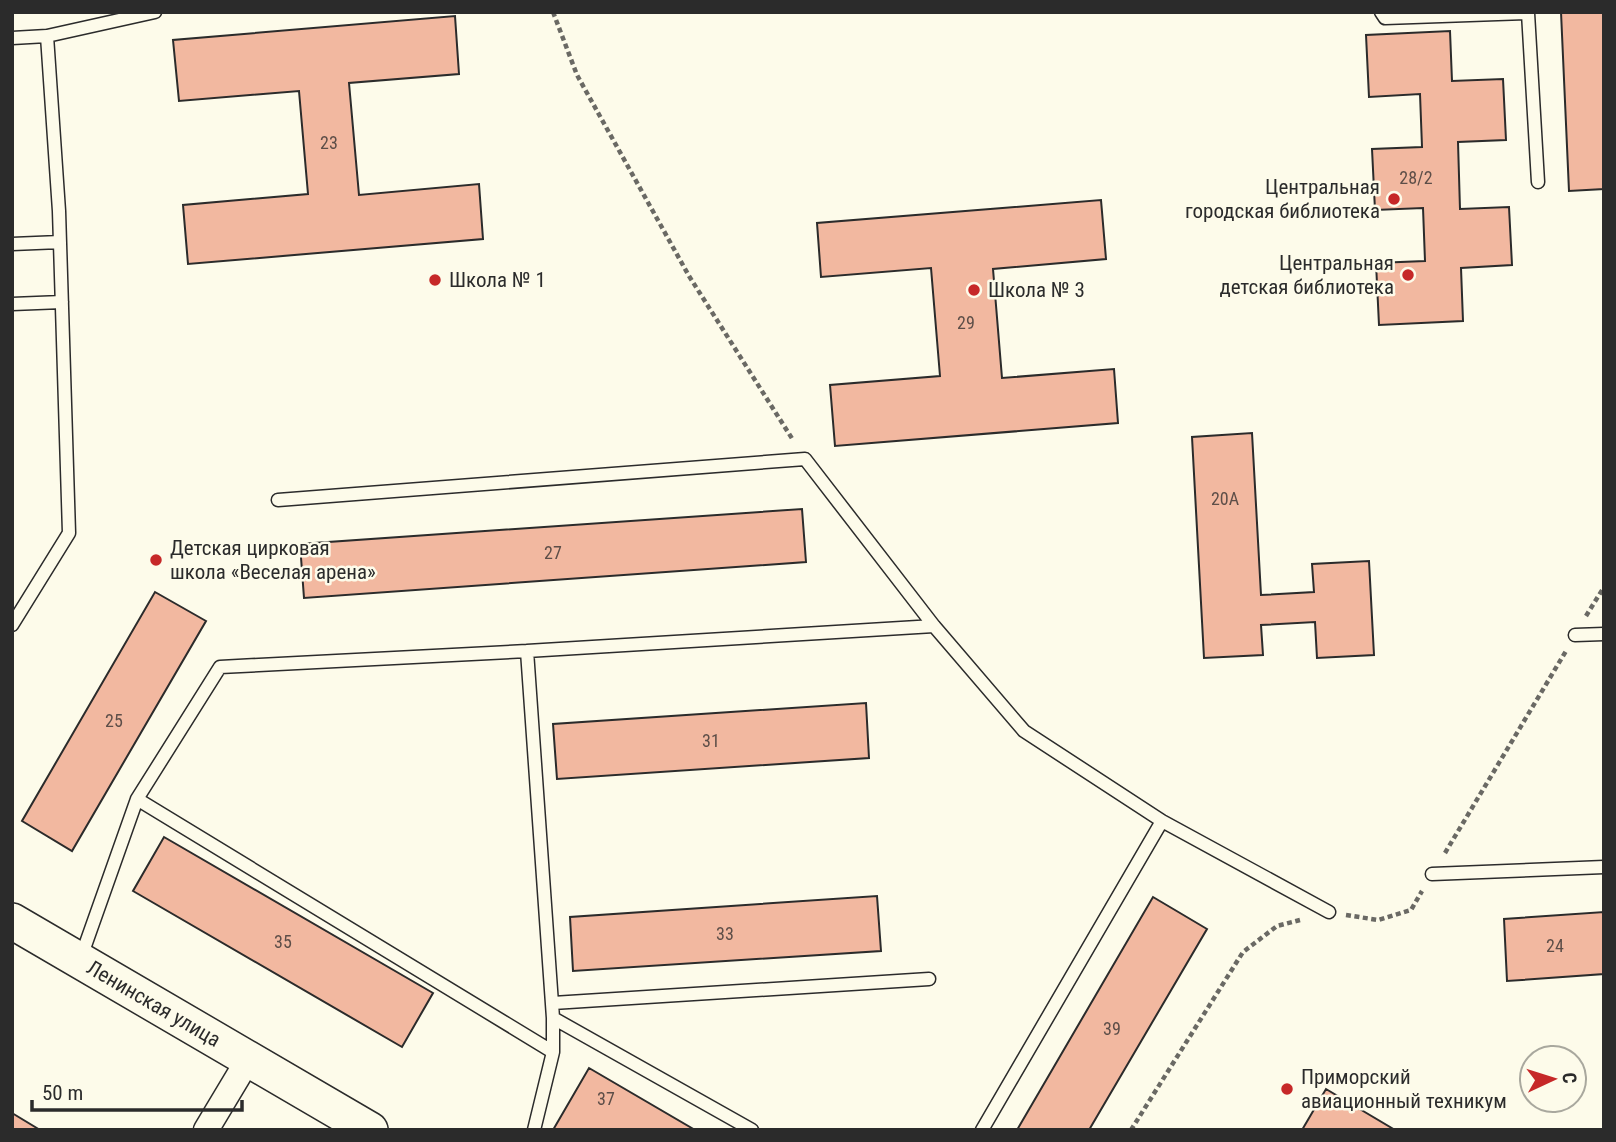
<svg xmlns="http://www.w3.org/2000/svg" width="1616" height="1142" viewBox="0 0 1616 1142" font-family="'Roboto Condensed',sans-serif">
<rect width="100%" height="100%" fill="#fdfbea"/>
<path fill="#f2b8a0" stroke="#2b2b2b" stroke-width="2" d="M1561,12H1604V189L1569,191Z
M455,16L459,74L349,83L359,195L479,184L483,239L188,264L183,205L308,194L299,91L179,101L173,40Z
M1450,31L1452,81L1503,79L1506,140L1458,142L1460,209L1509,207L1512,265L1461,268L1463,321L1379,325L1376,263L1425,261L1423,208L1375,210L1372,149L1422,147L1420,94L1369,97L1366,35Z
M1101,200L1106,259L993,269L1002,378L1114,369L1118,423L835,446L830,385L940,376L931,268L821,277L817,223Z
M1252,433L1261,595L1314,592L1312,564L1369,561L1374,655L1317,658L1315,622L1261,625L1263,655L1204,658L1192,437Z
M802,509L806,562L304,598L300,544Z
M155,592L206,621L72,851L22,821Z
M866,703L869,758L557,779L553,724Z
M164,837L433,993L402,1047L133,891Z
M877,896L881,951L573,971L570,917Z
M1153,897L1207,929L1089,1130H1017Z
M1604,912V974L1507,981L1504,919Z
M589,1068L695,1130H553Z
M1326,1089L1395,1130H1302Z
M12,1113L40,1130H12Z"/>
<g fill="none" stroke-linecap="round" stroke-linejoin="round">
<defs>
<path id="service" d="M1381,12L1385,18L1528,13L1538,182
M47,36L155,12
M12,38L47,36L59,211L69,533L12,625
M12,244L60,242
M12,304L62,302
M278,500L805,459L934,626L1024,731L1162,821L1329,912
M1575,635L1604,634
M527,651L934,626
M137,799L553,1052
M1432,874L1604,867
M80,960L137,799L220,667L527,651L553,1018V1052L534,1130
M553,1003L929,979
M553,1018L752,1130
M982,1130L1162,821"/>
<path id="minor" d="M206,1130L248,1060"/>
<g id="secondary">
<path id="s1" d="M12,921L370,1130"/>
</g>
</defs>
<use href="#service" stroke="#2b2b2b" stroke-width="15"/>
<use href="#minor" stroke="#2b2b2b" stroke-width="27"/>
<use href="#secondary" stroke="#2b2b2b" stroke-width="38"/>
<path stroke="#6a6964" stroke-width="4.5" stroke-dasharray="5 3.5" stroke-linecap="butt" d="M553,12L577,75L689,276L793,440
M1586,616L1604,587
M1445,853L1566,651
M1346,915L1378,920L1411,910L1422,891
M1131,1130L1243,952L1277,926L1300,920"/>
<use href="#service" stroke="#fdfbea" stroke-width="12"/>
<use href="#minor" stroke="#fdfbea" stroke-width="24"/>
<use href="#secondary" stroke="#fdfbea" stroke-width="35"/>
</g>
<g fill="#c62828" stroke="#fdfbea" stroke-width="2.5">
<circle cx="1394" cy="199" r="7"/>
<circle cx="1408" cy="275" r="7"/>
<circle cx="435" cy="280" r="7"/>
<circle cx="974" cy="290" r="7"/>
<circle cx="156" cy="560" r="7"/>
<circle cx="1287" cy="1089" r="7"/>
</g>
<g text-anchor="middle" stroke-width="5" stroke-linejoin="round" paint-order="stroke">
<g font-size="18" fill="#5d4e48">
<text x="329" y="149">23</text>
<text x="1416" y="184">28/2</text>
<text x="966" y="329">29</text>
<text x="1225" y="505">20А</text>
<text x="553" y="559">27</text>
<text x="114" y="727">25</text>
<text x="711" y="747">31</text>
<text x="725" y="940">33</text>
<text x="283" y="948">35</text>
<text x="1555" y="952">24</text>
<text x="1112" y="1035">39</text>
<text x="606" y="1105">37</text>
</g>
<g font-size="21" fill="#2b2b2b" stroke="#fdfbea" text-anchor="start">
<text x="1380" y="194" text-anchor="end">Центральная<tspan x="1380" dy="24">городская библиотека</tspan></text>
<text x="1394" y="270" text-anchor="end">Центральная<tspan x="1394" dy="24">детская библиотека</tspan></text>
<text x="449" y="287">Школа № 1</text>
<text x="988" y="297">Школа № 3</text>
<text x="170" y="555">Детская цирковая<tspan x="170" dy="24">школа «Веселая арена»</tspan></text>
<text x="1301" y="1084">Приморский<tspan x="1301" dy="24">авиационный техникум</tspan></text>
</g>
<g font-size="21" fill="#2b2b2b" stroke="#fdfbea">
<text dy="7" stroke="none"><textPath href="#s1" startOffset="164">Ленинская улица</textPath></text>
</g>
</g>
<rect width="1616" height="1142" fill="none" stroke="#2b2b2b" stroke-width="28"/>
<g transform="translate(1553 1079) rotate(86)"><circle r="33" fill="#fdfbea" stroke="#a9a89e" stroke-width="2"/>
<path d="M0-5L12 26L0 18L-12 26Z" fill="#c62828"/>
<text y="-10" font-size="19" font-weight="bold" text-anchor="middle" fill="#2b2b2b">С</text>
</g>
<path d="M32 1100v10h210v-10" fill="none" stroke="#2b2b2b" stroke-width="3.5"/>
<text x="42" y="1100" font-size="21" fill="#2b2b2b" stroke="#fdfbea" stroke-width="5" paint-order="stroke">50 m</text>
</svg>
